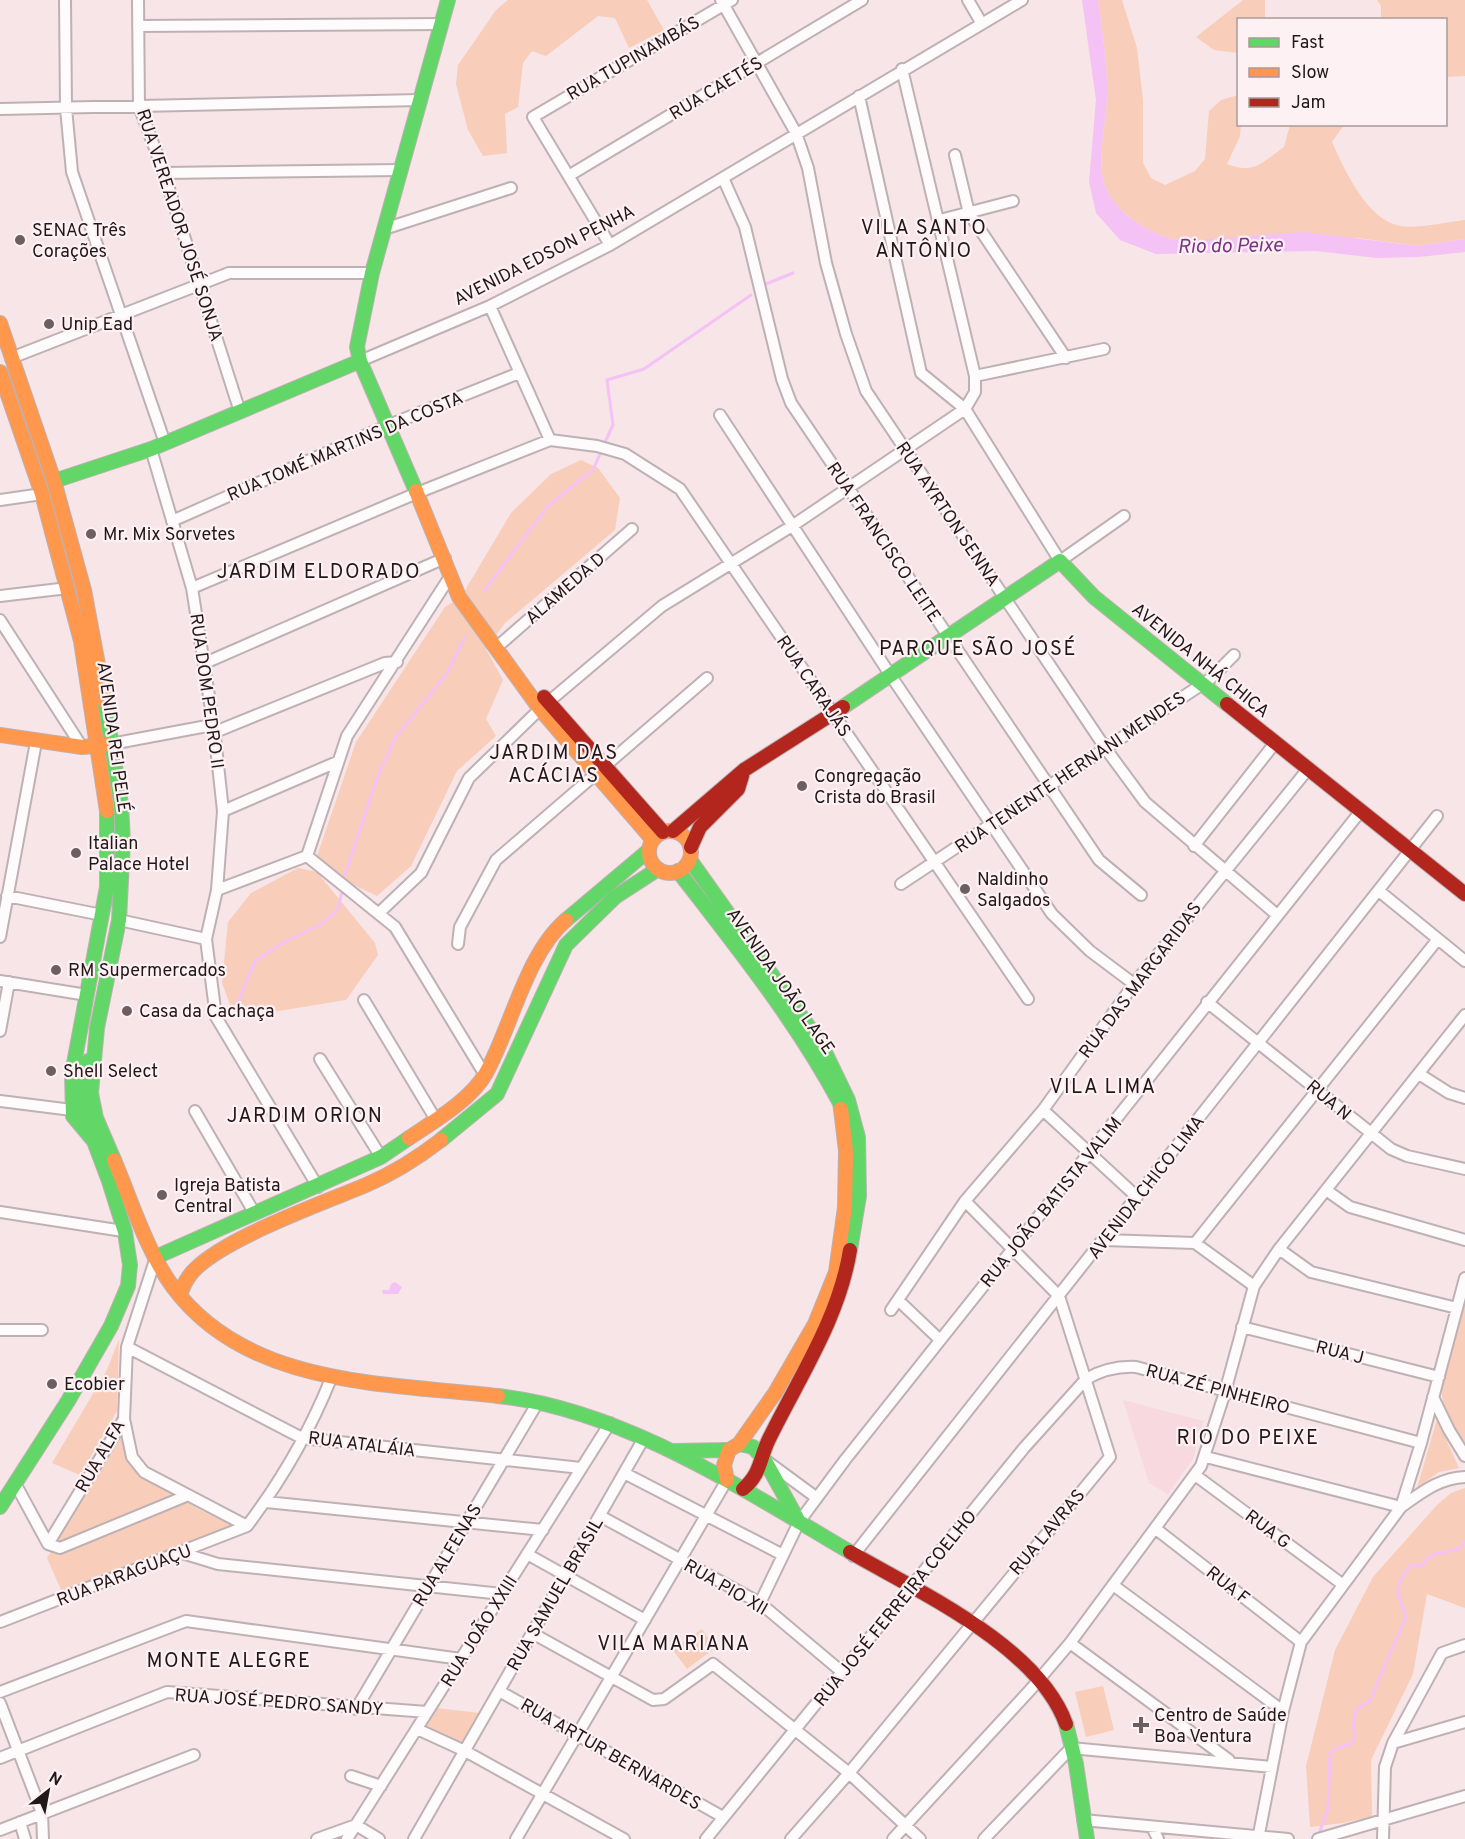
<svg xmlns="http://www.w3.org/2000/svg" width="1465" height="1839" viewBox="0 0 1465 1839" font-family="Overpass,sans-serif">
<rect width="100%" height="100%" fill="#f7e5e8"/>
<path fill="#f8d9df" d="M1123,1400L1203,1421L1193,1459L1168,1494L1149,1483Z"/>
<path fill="#f8cdba" d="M508,0H647L664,30L629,48L615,18L598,16L546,56L532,51L523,63L518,107L505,114L507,153L483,156L468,130L456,84L458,65L496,10Z
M1098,0H1122L1137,48L1143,100V163L1151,178L1165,185L1195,171L1205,159L1209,111L1221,100L1238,95V124L1241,125L1240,136L1227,164C1253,175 1263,162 1284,147L1290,125H1344L1332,142C1344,169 1367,220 1400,226C1417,229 1447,222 1465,220V239L1418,246L1357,238L1182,241C1152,237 1110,211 1103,179C1098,156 1106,121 1107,96C1108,65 1102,31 1098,0Z
M1243,0H1265V19L1238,20V53L1214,50L1196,37Z
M1377,0H1465V76L1446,77V20L1381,19V6Z
M581,460L598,468L620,498L615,530L505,623L486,649L503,680L486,719L496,736L457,771L411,866L377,896L354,885L317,856L356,742L445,607L461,597L511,513L551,474Z
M298,868L317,872L375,943L378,955L346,1000L235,1018L222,983L228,922L251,893Z
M1465,1296V1454L1443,1402L1441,1386Z
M119,1339L117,1411L80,1475L52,1463L107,1370Z
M1437,1419L1459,1468L1439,1472L1417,1488Z
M123,1435L143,1476L200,1510L236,1527L62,1592L47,1558Z
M1465,1488V1608L1427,1594L1413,1674L1371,1760L1372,1816L1343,1823L1310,1827L1306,1766L1335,1650L1373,1577L1437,1505L1451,1493Z
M702,1629L715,1648L687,1669L673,1650Z
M1103,1686L1114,1730L1086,1737L1075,1692Z
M436,1708L480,1713L462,1743L425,1726Z"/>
<path fill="#f4c2f5" d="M1082,0H1098C1102,31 1108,65 1107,96C1106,121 1098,156 1103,179C1110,211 1152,237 1182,241L1304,232L1418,246L1465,239V252L1419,257L1377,258L1316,251L1156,254L1120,240L1096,213L1089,182L1096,100Z
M395,1282L402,1287L398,1294H383L382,1290H389L391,1284Z"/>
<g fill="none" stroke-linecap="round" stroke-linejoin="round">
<path stroke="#f4c2f5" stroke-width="3" d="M766,284L793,273
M606,440L613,425L607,380L644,369L751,295
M484,591L548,506L593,470L600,454
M345,875L377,778L396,737L446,675L465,637
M238,1002L255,961L284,942L322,924L338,909L342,892
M1319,1834L1328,1809L1330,1754L1336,1748L1351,1744L1355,1737C1353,1719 1350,1710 1369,1702L1406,1617C1397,1591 1392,1587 1412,1564L1422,1566L1431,1555L1459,1549L1465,1542"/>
<defs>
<path id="street" d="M65,0L66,108L72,172L165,443
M138,0L139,106L164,173L240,412
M721,0L796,133L808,168L826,263L846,334L866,391L1106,749L1145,802L1276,914
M968,0L982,24
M138,26L442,24
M859,96L921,373L965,409L1060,561L1124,516
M0,109L421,100
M955,155L969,213L1066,358
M164,173L401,170
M570,175L862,0
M723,178L745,227L782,379L791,403L1099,860L1141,895
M940,220L1013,201
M384,229L511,188
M610,245L533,117L732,0
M490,306L550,440
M11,358L229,273H372
M360,361L490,306L610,245L1022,0
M975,376L1104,349
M720,415L891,676L1052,914L1090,951L1134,984
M151,449L192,588L214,728L223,811L217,890L206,939L216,1017L318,1187
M0,500L42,494
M172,521L389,425L519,373
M192,588L417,493L550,440L597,446L625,454L680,489L1028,999
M0,596L68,588
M0,620L82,747
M497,647L632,529
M205,663L445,558
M111,744L207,726L220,730L385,663L397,662
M223,811L337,762
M1194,846L1275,743
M307,856L347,736L451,575
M307,856L395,927L485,1075
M901,884L1210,679L1234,655
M217,890L307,856
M1379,891L1465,961
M7,896L102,915
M380,912L421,873L469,778L540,709L662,606L792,526L965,409L975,392V376L902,69
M119,920L206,939
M0,937L36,742
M458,944L460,927L496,860L707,678
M0,981L87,995
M364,1000L436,1120
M1207,1002L1391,1149L1407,1156L1465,1169
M0,1031L9,982
M320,1059L381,1157
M1419,1074L1449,1093L1465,1098
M0,1101L72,1110
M1043,1110L1137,1197
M195,1111L255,1214
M1326,1190L1350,1207L1465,1240
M0,1212L123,1231
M1104,1240L1195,1243L1254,1286
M1195,1243L1438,939
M1279,1249L1311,1272L1457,1308
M898,1300L939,1339
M891,1310L965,1201L1043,1110L1134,984L1308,769
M1242,1327L1439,1377
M0,1330H42
M127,1347L302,1438L581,1468
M1433,1397L1449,1430L1465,1456
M124,1419L132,1457L144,1472L247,1526
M1206,1457L1401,1507C1421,1493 1439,1478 1465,1477
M768,1462L817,1498
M624,1473L781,1554
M1195,1475L1342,1584
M16,1485L48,1544L60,1548L186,1496
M266,1502L543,1530
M600,1516L760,1603L842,1672
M247,1526C281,1481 311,1429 332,1376
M1156,1529L1301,1642
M48,1544L124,1419L127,1347L156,1257
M182,1553L218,1564L502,1594
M527,1554L645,1620
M853,1556L1437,816
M1113,1585L1283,1711
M760,1603L799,1522L845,1460L1360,812
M0,1622L247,1526
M532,1633L653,1700L664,1699L713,1664L849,1773L920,1839
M1070,1643L1229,1760
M499,1691L723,1817
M0,1692L186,1621L461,1659
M0,1703L42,1813L43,1839
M356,1709L538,1402
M417,1729L465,1751L624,1839
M1393,1743L1465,1722
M0,1758L167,1692L427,1712
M351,1776L381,1786
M1083,1820L1288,1839
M20,1822L25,1839
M1152,1827L1158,1839
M0,1830L194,1755
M317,1839L356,1825L379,1839
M347,1839L610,1423
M414,1839L644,1438
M516,1839L727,1480
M706,1839L1024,1448L1086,1379C1102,1370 1117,1366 1136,1367L1421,1443
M791,1839L849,1773L1110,1457L1059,1296L965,1201
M893,1839L1031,1689L1070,1643L1201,1466L1225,1392L1254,1286L1279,1249L1465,1015
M984,1839L1071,1748L1272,1767
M1258,1839L1283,1711L1301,1642L1401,1507L1421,1443L1465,1278
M1318,1839L1465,1796
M1383,1839L1385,1767L1393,1743L1442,1653L1465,1645"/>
<path id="fast" d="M54,481L151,449L360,361
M416,491L360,361L357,347L372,273L448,0
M105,702L121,804L123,842L119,920L97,1028L91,1093L96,1118L114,1160
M843,707L1060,561L1094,597L1227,704
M107,811V887L72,1074L73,1116L109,1159
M690,860L821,1044L848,1100L858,1137L859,1196L850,1250
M678,871C736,946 795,1019 840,1103L841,1109
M566,920L649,850
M441,1140L497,1094L566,945L615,897L658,869
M156,1257L381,1157L409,1138
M498,1396C622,1409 744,1490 850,1552
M739,1444L753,1447L764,1459L799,1522
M673,1451L729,1450
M0,1507L68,1401L111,1326L128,1286L130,1265L125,1232L109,1181L86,1120L84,1084L88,1061
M1066,1724L1076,1764L1087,1839"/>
<path id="slow" d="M0,323L54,481L84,590L105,702
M0,372L42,494L81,641L107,811
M416,491L459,597L540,709L653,840
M0,735L82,747L107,745
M649 852a21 21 0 1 1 42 0a21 21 0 1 1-42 0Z
M409,1138C434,1121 471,1100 486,1073C511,1028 526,954 566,920
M114,1160C131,1200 147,1252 173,1287C247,1387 386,1383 498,1396
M180,1295C182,1290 184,1283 188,1278C209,1243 326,1202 366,1185C392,1174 419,1157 441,1140
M727,1480L724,1465L729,1450L739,1444L775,1393L815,1324L836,1272L845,1207L846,1151L841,1109"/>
<path id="jam" d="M544,697L663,832
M1227,704L1465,894
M673,831L744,770L843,707
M691,847L700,827L738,789L742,776
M743,1489C762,1473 759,1458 770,1437C800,1376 839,1318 850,1250
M850,1552C919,1592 1038,1646 1066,1724"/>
</defs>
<use href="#street" stroke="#beb1b3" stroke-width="14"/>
<use href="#fast" stroke="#beb1b3" stroke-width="16"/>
<use href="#slow" stroke="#beb1b3" stroke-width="16"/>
<use href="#jam" stroke="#beb1b3" stroke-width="16"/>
<use href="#street" stroke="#fefbfc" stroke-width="10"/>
<use href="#fast" stroke="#63d668" stroke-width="14"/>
<use href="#slow" stroke="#ff974d" stroke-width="14"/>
<use href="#jam" stroke="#b3261e" stroke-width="14"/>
</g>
<g fill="#6d5f61" stroke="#fef1f3" stroke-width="2">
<circle cx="20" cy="240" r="6"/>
<circle cx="49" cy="324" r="6"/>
<circle cx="91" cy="534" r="6"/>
<circle cx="802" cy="786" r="6"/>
<circle cx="76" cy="853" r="6"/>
<circle cx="965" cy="889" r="6"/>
<circle cx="56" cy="970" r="6"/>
<circle cx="127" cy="1011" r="6"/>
<circle cx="51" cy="1071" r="6"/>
<circle cx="162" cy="1195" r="6"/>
<circle cx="52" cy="1384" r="6"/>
<path d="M1138 1716h6v6h6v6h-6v6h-6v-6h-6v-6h6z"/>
</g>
<g text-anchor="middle" stroke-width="4.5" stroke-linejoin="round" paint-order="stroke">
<g font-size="18" fill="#221719" stroke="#fef1f3">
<text transform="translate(633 58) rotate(-30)" y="6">RUA TUPINAMBÁS</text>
<text transform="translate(716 88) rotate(-31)" y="6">RUA CAETÉS</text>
<text transform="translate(180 225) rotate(72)" y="6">RUA VEREADOR JOSÉ SONJA</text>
<text transform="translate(544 255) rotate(-27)" y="6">AVENIDA EDSON PENHA</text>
<text transform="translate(345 446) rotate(-23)" y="6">RUA TOMÉ MARTINS DA COSTA</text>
<text transform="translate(948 514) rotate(56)" y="6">RUA AYRTON SENNA</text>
<text transform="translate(884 542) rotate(56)" y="6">RUA FRANCISCO LEITE</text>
<text transform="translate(565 588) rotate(-41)" y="6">ALAMEDA D</text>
<text transform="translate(1201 660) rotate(39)" y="6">AVENIDA NHÁ CHICA</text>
<text transform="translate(814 686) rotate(56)" y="6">RUA CARAJÁS</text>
<text transform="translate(207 691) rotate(82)" y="6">RUA DOM PEDRO II</text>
<text transform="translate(114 737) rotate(82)" y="6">AVENIDA REI PELÉ</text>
<text transform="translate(1070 772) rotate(-34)" y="6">RUA TENENTE HERNANI MENDES</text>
<text transform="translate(1140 980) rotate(-53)" y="6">RUA DAS MARGARIDAS</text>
<text transform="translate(781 981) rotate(55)" y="6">AVENIDA JOÃO LAGE</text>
<text transform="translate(1329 1100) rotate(40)" y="6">RUA N</text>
<text transform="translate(1146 1187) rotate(-52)" y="6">AVENIDA CHICO LIMA</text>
<text transform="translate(1051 1202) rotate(-51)" y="6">RUA JOÃO BATISTA VALIM</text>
<text transform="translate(1340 1352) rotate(14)" y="6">RUA J</text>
<text transform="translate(1218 1389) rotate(15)" y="6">RUA ZÉ PINHEIRO</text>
<text transform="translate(362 1444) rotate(7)" y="6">RUA ATALÁIA</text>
<text transform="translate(100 1456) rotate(-60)" y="6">RUA ALFA</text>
<text transform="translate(1268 1529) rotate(37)" y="6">RUA G</text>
<text transform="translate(1047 1532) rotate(-50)" y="6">RUA LAVRAS</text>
<text transform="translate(447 1555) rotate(-59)" y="6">RUA ALFENAS</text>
<text transform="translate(124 1575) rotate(-21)" y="6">RUA PARAGUAÇU</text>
<text transform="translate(1228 1585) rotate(38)" y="6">RUA F</text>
<text transform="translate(726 1587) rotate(30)" y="6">RUA PIO XII</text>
<text transform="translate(555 1594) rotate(-60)" y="6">RUA SAMUEL BRASIL</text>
<text transform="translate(895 1608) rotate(-51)" y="6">RUA JOSÉ FERREIRA COELHO</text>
<text transform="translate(479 1631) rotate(-58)" y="6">RUA JOÃO XXIII</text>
<text transform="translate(279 1702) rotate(4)" y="6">RUA JOSÉ PEDRO SANDY</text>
<text transform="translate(611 1754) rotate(30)" y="6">RUA ARTUR BERNARDES</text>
</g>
<g font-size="18" fill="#221719" stroke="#fef1f3" text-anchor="start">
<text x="32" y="236">SENAC Três<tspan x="32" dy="21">Corações</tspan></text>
<text x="61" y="330">Unip Ead</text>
<text x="103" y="540">Mr. Mix Sorvetes</text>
<text x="814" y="782">Congregação<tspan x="814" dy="21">Crista do Brasil</tspan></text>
<text x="88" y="849">Italian<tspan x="88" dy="21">Palace Hotel</tspan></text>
<text x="977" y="885">Naldinho<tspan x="977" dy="21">Salgados</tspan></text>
<text x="68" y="976">RM Supermercados</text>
<text x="139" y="1017">Casa da Cachaça</text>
<text x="63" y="1077">Shell Select</text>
<text x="174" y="1191">Igreja Batista<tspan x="174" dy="21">Central</tspan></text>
<text x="64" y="1390">Ecobier</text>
<text x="1154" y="1721">Centro de Saúde<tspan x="1154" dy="21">Boa Ventura</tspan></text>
</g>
<g font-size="20" letter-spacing="1.5" fill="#221719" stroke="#fef1f3">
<text x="924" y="234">VILA SANTO<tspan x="924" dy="23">ANTÔNIO</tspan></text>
<text x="319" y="578">JARDIM ELDORADO</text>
<text x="978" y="655">PARQUE SÃO JOSÉ</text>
<text x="554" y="759">JARDIM DAS<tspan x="554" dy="23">ACÁCIAS</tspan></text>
<text x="1103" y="1093">VILA LIMA</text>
<text x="305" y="1122">JARDIM ORION</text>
<text x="1248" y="1444">RIO DO PEIXE</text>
<text x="674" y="1650">VILA MARIANA</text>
<text x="229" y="1667">MONTE ALEGRE</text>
</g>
<g font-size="20" font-style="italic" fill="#7b3285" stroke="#fef1f3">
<text transform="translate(1230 245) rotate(-1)" y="7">Rio do Peixe</text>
</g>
</g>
<rect x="1237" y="18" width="210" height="108" fill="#fef1f3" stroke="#a69a9c" stroke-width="1.5"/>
<rect x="1249" y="38" width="30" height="9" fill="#63d668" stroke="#a69a9c" stroke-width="1.5"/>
<text x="1291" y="48" font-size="18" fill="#221719">Fast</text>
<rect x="1249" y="68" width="30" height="9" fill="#ff974d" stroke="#a69a9c" stroke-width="1.5"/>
<text x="1291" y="78" font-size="18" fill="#221719">Slow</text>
<rect x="1249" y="98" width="30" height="9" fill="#b3261e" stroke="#a69a9c" stroke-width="1.5"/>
<text x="1291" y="108" font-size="18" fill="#221719">Jam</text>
<g transform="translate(48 1791) rotate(31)" stroke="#fef1f3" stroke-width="4.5" paint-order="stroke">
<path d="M0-4.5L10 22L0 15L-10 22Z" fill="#221719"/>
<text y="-9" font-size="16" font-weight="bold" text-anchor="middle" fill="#221719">N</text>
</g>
</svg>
